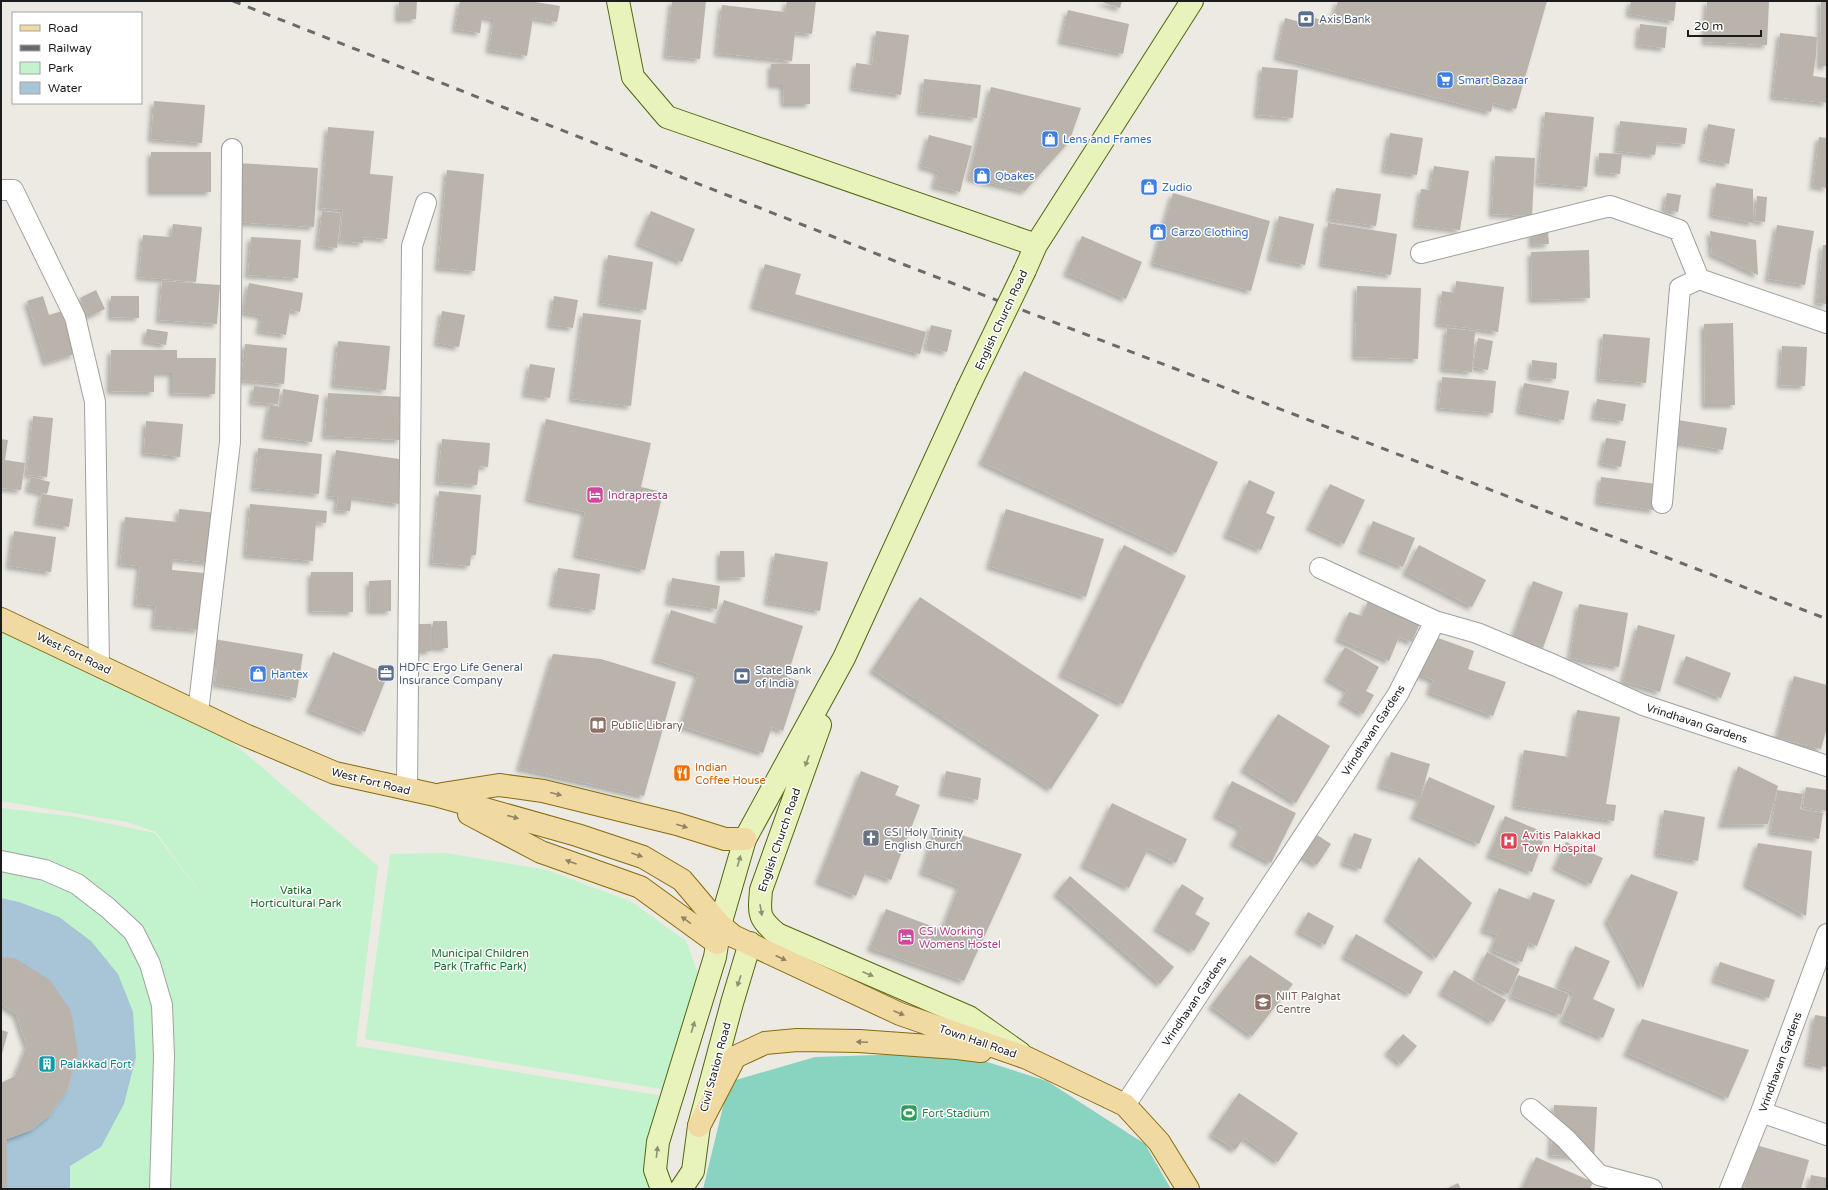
<svg xmlns="http://www.w3.org/2000/svg" width="1828" height="1190" viewBox="0 0 1828 1190" font-family="'Varela Round',sans-serif">
<defs>
<filter id="shadow"><feDropShadow dx="-3.5" dy="3.5" stdDeviation="2" flood-color="#0004"/></filter>
</defs>
<rect width="100%" height="100%" fill="#eceae3"/>
<path fill="#c3f3cd" d="M1,624L124,685L232,742L378,866L356,1046L676,1098L657,1189H70V1166L101,1147L19,902L1,898V808L77,817L155,833L209,905L156,832L127,822L1,801Z
M446,853L547,870L632,902L686,941L702,985L678,1092L365,1039L390,854Z"/>
<path fill="#88d4c0" d="M943,1053L981,1060L1047,1081L1145,1144L1171,1189H703L729,1082L815,1057Z"/>
<path fill="#a7c5d6" d="M1,898L19,902L59,917L91,941L118,974L133,1012L136,1057L124,1104L101,1147L70,1166V1189H7V1139L31,1130L50,1115L68,1089L78,1053L15,959L1,957Z"/>
<path fill="#b9b3ac" filter="url(#shadow)" d="M399,1H417L416,19H398Z
M460,1H529L560,6L557,22L533,18L527,56L489,50L494,19L482,17L480,33L455,29Z
M672,1H706L700,59L666,56Z
M787,1H816L812,34L795,32L792,61L717,53L722,5L785,12Z
M1099,1H1122L1120,8Z
M1338,1H1547L1516,109L1493,103L1491,112L1277,57L1285,18L1312,25L1315,18L1331,23Z
M1631,1H1676L1674,21L1629,14Z
M1707,1H1769L1767,45L1705,42Z
M1821,1H1827V66H1820Z
M1068,10L1129,24L1123,54L1061,41Z
M1640,24L1667,27L1665,48L1638,45Z
M876,31L909,35L901,95L853,88L856,63L872,65Z
M1780,33L1817,37L1816,56L1813,76L1827,78V103L1773,97Z
M771,64H810V104H784L783,85H771Z
M1262,67L1298,70L1293,118L1257,115Z
M924,79L981,85L977,118L920,112Z
M991,87L1081,108L1069,142L1025,191L969,178Z
M154,101L205,105L202,143L151,139Z
M1545,112L1594,117L1587,187L1538,183Z
M1620,121L1687,128L1685,144L1657,142L1655,155L1617,151Z
M1708,124L1735,129L1729,164L1702,159Z
M328,127L374,131L370,174L393,176L387,239L363,237V243L340,241L343,210L321,208Z
M1390,133L1423,138L1417,175L1384,170Z
M929,135L972,146L960,192L934,186L938,171L921,166Z
M1819,137L1827,138V188L1813,186Z
M151,152H211V192H151Z
M1599,153L1622,154L1620,174L1598,172Z
M1495,156L1535,158L1532,216L1492,214Z
M237,163L318,168L314,227L233,222Z
M1434,166L1469,171L1460,230L1416,225L1421,189L1430,190Z
M447,170L484,174L475,271L438,268Z
M1716,183L1753,189V223L1712,215Z
M1336,188L1381,194L1376,226L1330,219Z
M1173,193L1270,221L1251,291L1153,263Z
M1667,193L1681,195L1678,212L1664,210Z
M1757,196L1767,197L1765,222L1755,221Z
M322,211L341,213L337,248L318,246Z
M651,211L695,229L682,262L638,243Z
M1279,216L1314,224L1305,265L1270,258Z
M1328,223L1397,234L1391,275L1322,264Z
M173,224L202,227L196,282L139,277L143,235L171,237Z
M1777,225L1814,231L1805,285L1768,279Z
M1532,231H1548L1549,244L1532,245Z
M1710,231L1756,240L1758,275L1712,254Z
M1082,236L1142,262L1126,299L1066,273Z
M251,237L301,240L298,278L248,275Z
M1823,245H1827V304L1817,303Z
M1589,250L1590,298L1532,300L1531,252Z
M608,255L653,262L646,310L601,303Z
M765,264L801,274L795,294L926,332L920,354L753,306Z
M162,281L220,285L217,324L159,320Z
M1456,281L1504,287L1498,332L1438,324L1442,291L1455,293Z
M249,283L303,293L300,312L290,310L286,335L259,331L262,316L243,312Z
M1357,286L1421,288L1418,359L1355,357Z
M96,290L105,309L88,317L80,298Z
M43,296L49,315L62,311L75,354L46,363L27,301Z
M111,296H139V318L111,317Z
M554,296L578,300L573,328L550,325Z
M442,311L465,315L459,347L437,343Z
M583,313L641,320L631,406L572,399Z
M1733,323L1735,405H1705L1704,324Z
M931,325L952,330L947,352L926,347Z
M1447,328L1475,331L1472,372L1443,369Z
M147,329L168,332L166,345L145,341Z
M1603,334L1650,338L1646,383L1599,379Z
M1478,338L1493,341L1488,370L1473,367Z
M338,341L390,346L386,390L334,385Z
M245,344L287,348L284,384L241,380Z
M1782,346L1807,347L1805,386L1780,385Z
M111,350H177V358H216L215,394L172,393V373H154V392L110,391Z
M1532,360L1557,363L1556,379L1531,377Z
M530,364L555,368L550,398L525,394Z
M1024,371L1218,462L1176,553L981,462Z
M1442,377L1496,381L1493,413L1439,408Z
M1524,383L1569,391L1564,420L1519,411Z
M254,386L280,389L278,404L252,402Z
M283,389L319,395L312,442L265,436L270,405L281,407Z
M328,393L403,397L400,440L325,436Z
M1597,399L1626,404L1623,421L1594,417Z
M33,416L53,418L47,477L27,475Z
M546,419L651,443L641,487L663,492L645,570L576,555L585,512L528,499Z
M1678,420L1727,428L1723,450L1675,442Z
M146,421L183,424L180,457L144,453Z
M1606,438L1626,441L1621,467L1601,463Z
M1,439L8,440L5,460L25,463L21,490L1,488Z
M442,439L490,443L488,467L479,466L477,485L438,482Z
M258,448L322,454L319,494L254,488Z
M336,450L406,460L399,504L352,497L350,511L336,510L338,497L329,496Z
M31,477L50,482L47,494L28,489Z
M1601,477L1657,484L1654,510L1598,502Z
M1249,480L1275,492L1266,513L1275,517L1261,550L1226,535Z
M1330,484L1365,500L1344,544L1309,527Z
M439,491L481,495L476,555H471L470,566L432,563Z
M42,494L73,499L69,527L37,522Z
M250,504L327,511L326,523L316,522L313,561L246,555Z
M179,509L217,513L212,563L173,559L172,570L205,573L199,630L154,626L156,606L136,604L140,566L120,564L125,517L178,522Z
M1006,509L1104,539L1086,597L989,566Z
M1373,521L1415,538L1403,567L1361,550Z
M14,531L56,537L51,572L9,566Z
M1124,545L1186,576L1123,704L1061,674Z
M1419,545L1486,580L1472,607L1405,572Z
M720,551H744L745,577L720,578Z
M775,553L828,562L820,611L767,602Z
M558,568L600,574L595,610L552,604Z
M311,572H353V612L311,611Z
M672,578L720,586L717,609L668,602Z
M391,580V611H370L369,581Z
M1533,581L1563,592L1543,648L1513,637Z
M920,597L1099,715L1051,789L872,670Z
M724,600L803,626L787,677L799,681L783,731L772,727L763,753L681,726L698,674L655,660L671,610L716,624Z
M1368,601L1420,623L1412,642L1399,637L1389,661L1338,639L1349,612L1362,616Z
M1579,604L1628,613L1619,667L1570,658Z
M433,621H447L448,648H433Z
M416,624H431V651H417Z
M1638,625L1675,635L1660,692L1623,681Z
M1430,635L1474,651L1468,669L1506,682L1493,716L1429,692L1433,680L1416,673Z
M214,639L303,654L296,698L215,684L218,663L210,662Z
M1345,647L1379,667L1366,691L1374,695L1363,714L1341,701L1347,690L1327,678Z
M333,652L388,674L365,732L309,710Z
M553,654L601,659L676,682L644,796L519,768Z
M1686,656L1731,673L1721,698L1677,680Z
M1794,676L1827,685V728L1821,749L1777,738Z
M1577,710L1620,717L1606,804L1616,805L1614,821L1515,806L1524,750L1569,757Z
M1278,714L1330,746L1296,803L1243,769Z
M1391,752L1430,764L1420,798L1380,786Z
M1738,766L1778,786L1768,824L1721,825Z
M861,771L899,786L895,795L920,805L891,880L866,871L856,896L818,881Z
M946,771L981,778L978,800L942,793Z
M1429,777L1495,806L1479,844L1413,816Z
M1232,781L1296,813L1271,863L1233,843L1241,828L1216,815Z
M1806,787L1827,790V811L1803,807Z
M1777,790L1803,794L1800,809L1823,813L1819,839L1771,832Z
M1112,803L1187,839L1176,863L1148,849L1129,888L1083,865Z
M1664,810L1705,817L1698,861L1657,854Z
M1505,816L1546,833L1532,872L1489,855Z
M936,827L1022,854L964,981L870,948L886,909L942,930L959,886L922,872Z
M1311,831L1331,844L1317,865L1297,853Z
M1354,833L1372,839L1361,869L1343,863Z
M1566,842L1603,858L1591,884L1555,867Z
M1758,843L1812,851L1806,916L1746,884Z
M1419,857L1472,903L1436,958L1387,918Z
M1631,874L1678,892L1643,988L1607,920Z
M1070,876L1174,967L1160,984L1056,893Z
M1182,884L1204,898L1195,914L1210,923L1194,951L1156,928Z
M1499,888L1530,900L1533,892L1555,900L1537,946L1529,943L1522,962L1491,950L1497,935L1483,930Z
M1308,912L1334,926L1325,945L1298,931Z
M1356,934L1423,972L1410,994L1344,956Z
M1575,946L1610,961L1593,999L1615,1009L1603,1038L1562,1020L1574,993L1558,986Z
M1487,952L1520,969L1508,994L1475,978Z
M1250,955L1293,984L1252,1036L1211,1006Z
M1,957L15,958L50,980L71,1011L78,1053L68,1089L50,1115L31,1130L7,1139V1189H1V1083L15,1076L27,1046L16,1014L1,1004Z
M1720,962L1775,980L1769,998L1714,980Z
M1454,970L1506,1000L1493,1022L1441,992Z
M1518,975L1569,994L1561,1015L1511,996Z
M1815,1015L1827,1017V1067L1807,1063Z
M1642,1019L1749,1050L1728,1098L1626,1053Z
M1,1030L8,1032L1,1057Z
M1403,1034L1417,1046L1401,1064L1387,1052Z
M1239,1093L1298,1133L1278,1162L1244,1138L1235,1150L1211,1134Z
M1554,1105L1597,1107L1594,1158L1551,1155Z
M1756,1145L1809,1160L1801,1189H1752L1744,1187Z
M1536,1157L1593,1182L1590,1189H1522Z
M1811,1175L1827,1178V1189H1809Z
M1458,1183L1461,1189H1446Z"/>
<g fill="none" stroke-linecap="round" stroke-linejoin="round">
<defs>
<path id="street" d="M1,190H13L75,317L95,402L99,666
M1421,253L1610,206L1679,230L1699,279L1827,323
M1662,503L1680,288L1699,279
M1320,568L1435,621
M198,712L230,442L232,149
M407,790L412,246L426,203
M1,861L45,870L77,884L108,908L134,932L150,964L162,1005L164,1056L160,1189
M1125,1105L1398,694L1435,621L1477,633L1554,665L1643,705L1827,766
M1531,1109L1566,1139L1599,1175L1652,1189
M1761,1112L1827,1135
M1730,1189L1761,1112L1827,934"/>
<path id="secondary" d="M618,1L633,77L667,117L1036,245
M1025,270L1036,245L1192,1
M820,725L761,890C759,914 758,918 777,934L969,1017L1020,1053
M662,1189L655,1170L658,1142L715,957L720,925L745,839L844,658L967,390
M681,1189L693,1171L699,1126L732,1003L750,943"/>
<path id="primary" d="M1,619L245,735L335,773L435,795L577,835L643,857L682,880L720,925L733,936L900,1014L1027,1058L1125,1105L1159,1142L1188,1189
M442,794L499,785L543,791L677,824L725,839H745
M469,814L541,852L640,887L717,943
M699,1126L735,1057L765,1043L797,1040L859,1041L957,1048L981,1051"/>
</defs>
<use href="#street" stroke="#a0a0a0" stroke-width="22"/>
<use href="#secondary" stroke="#526610" stroke-width="24"/>
<use href="#primary" stroke="#856c0f" stroke-width="24"/>
<use href="#street" stroke="#fff" stroke-width="20"/>
<use href="#secondary" stroke="#e8f2bb" stroke-width="22"/>
<use href="#primary" stroke="#f1d9a2" stroke-width="22"/>
<path stroke="#6a6a6a" stroke-width="3" stroke-dasharray="8 8" stroke-linecap="butt" d="M233,1L905,265L1827,619"/>
<defs>
<path id="secondary-bridge" d="M967,390L1025,270"/>
</defs>
<use href="#secondary-bridge" stroke="#526610" stroke-width="24" stroke-linecap="butt"/>
<use href="#secondary-bridge" stroke="#e8f2bb" stroke-width="22"/>
</g>
<defs><path id="oneway-solid" d="M-6-.8H1V-3.2L6.5 0L1 3.2V.8H-6Z"/></defs>
<g fill="#8c9273">
<use href="#oneway-solid" transform="translate(807 761) rotate(110)"/>
<use href="#oneway-solid" transform="translate(739 861) rotate(-74)"/>
<use href="#oneway-solid" transform="translate(761 910) rotate(80)"/>
<use href="#oneway-solid" transform="translate(868 974) rotate(23)"/>
<use href="#oneway-solid" transform="translate(739 981) rotate(109)"/>
<use href="#oneway-solid" transform="translate(693 1027) rotate(-73)"/>
<use href="#oneway-solid" transform="translate(657 1152) rotate(-83)"/>
</g>
<g fill="#918466">
<use href="#oneway-solid" transform="translate(556 794) rotate(14)"/>
<use href="#oneway-solid" transform="translate(513 817) rotate(15)"/>
<use href="#oneway-solid" transform="translate(682 826) rotate(17)"/>
<use href="#oneway-solid" transform="translate(637 855) rotate(19)"/>
<use href="#oneway-solid" transform="translate(571 862) rotate(-160)"/>
<use href="#oneway-solid" transform="translate(686 920) rotate(-144)"/>
<use href="#oneway-solid" transform="translate(781 958) rotate(25)"/>
<use href="#oneway-solid" transform="translate(899 1013) rotate(23)"/>
<use href="#oneway-solid" transform="translate(862 1042) rotate(-177)"/>
</g>
<defs>
<symbol id="bank-square" viewBox="-11 -11 22 22"><rect x="-9" y="-9" width="18" height="18" rx="4" fill="#5c6f8a" stroke="#fff"/><path d="M-6-4H6V4H-6ZM0-2.3a2.3 2.3 0 1 0 0 4.6a2.3 2.3 0 1 0 0-4.6Z" fill="#fff"/></symbol>
<symbol id="supermarket-square" viewBox="-11 -11 22 22"><rect x="-9" y="-9" width="18" height="18" rx="4" fill="#3f7fe0" stroke="#fff"/><path d="M-6-5.5h2.5l.6 2H6L4.5 2H-2.5L-4.4-4H-6ZM-1.5 3.2a1.3 1.3 0 1 0 .1 0ZM3 3.2a1.3 1.3 0 1 0 .1 0Z" fill="#fff"/></symbol>
<symbol id="shop-square" viewBox="-11 -11 22 22"><rect x="-9" y="-9" width="18" height="18" rx="4" fill="#3f7fe0" stroke="#fff"/><path d="M-5-2.5h2.3a2.7 3.5 0 0 1 5.4 0H5L5.5 6h-11ZM-1.5-2.5h3a1.5 2.3 0 0 0-3 0Z" fill="#fff"/></symbol>
<symbol id="hotel-square" viewBox="-11 -11 22 22"><rect x="-9" y="-9" width="18" height="18" rx="4" fill="#d1479c" stroke="#fff"/><path d="M-6-4.5h1.5V1H6V5H4.5V3h-9V5H-6ZM-4 0a1.8 1.8 0 1 1 3.6 0ZM.5 0V-2.5h3Q6-2.5 6 0Z" fill="#fff"/></symbol>
<symbol id="office-square" viewBox="-11 -11 22 22"><rect x="-9" y="-9" width="18" height="18" rx="4" fill="#5c6f8a" stroke="#fff"/><path d="M-6-3h4V-5.5h4V-3h4V5H-6ZM-1-4.5V-3h2v-1.5ZM-6 0V1H6V0Z" fill="#fff"/></symbol>
<symbol id="library-square" viewBox="-11 -11 22 22"><rect x="-9" y="-9" width="18" height="18" rx="4" fill="#8d6e63" stroke="#fff"/><path d="M-6-4Q-3-5.5-.7-3.5V5Q-3 3-6 4ZM6-4Q3-5.5 .7-3.5V5Q3 3 6 4Z" fill="#fff"/></symbol>
<symbol id="restaurant-square" viewBox="-11 -11 22 22"><rect x="-9" y="-9" width="18" height="18" rx="4" fill="#e8710a" stroke="#fff"/><path d="M-5-6h1v4h1v-4h1v4h1v-4h1v5L-1.5 .5V6h-2V.5L-5-1ZM5-6V6H3V1.5H1.5Q1.5-4 5-6Z" fill="#fff"/></symbol>
<symbol id="church-square" viewBox="-11 -11 22 22"><rect x="-9" y="-9" width="18" height="18" rx="4" fill="#6b7280" stroke="#fff"/><path d="M-1.2-6h2.4v3.5h3.3v2.4h-3.3V6h-2.4V-.1h-3.3v-2.4h3.3Z" fill="#fff"/></symbol>
<symbol id="hospital-square" viewBox="-11 -11 22 22"><rect x="-9" y="-9" width="18" height="18" rx="4" fill="#e0444e" stroke="#fff"/><path d="M-5-5h3v3.5h4V-5h3V5h-3V1.5h-4V5h-3Z" fill="#fff"/></symbol>
<symbol id="school-square" viewBox="-11 -11 22 22"><rect x="-9" y="-9" width="18" height="18" rx="4" fill="#8d6e63" stroke="#fff"/><path d="M0-5L7-2L0 1L-7-2ZM-4 1L0 2.5L4 1V4Q0 6-4 4Z" fill="#fff"/></symbol>
<symbol id="building-square" viewBox="-11 -11 22 22"><rect x="-9" y="-9" width="18" height="18" rx="4" fill="#0f9aa8" stroke="#fff"/><path d="M-4-6H4V6H1V3H-1V6H-4ZM-2.5-4.3h1.7v1.8h-1.7ZM.8-4.3h1.7v1.8H.8ZM-2.5-1h1.7V.8h-1.7ZM.8-1h1.7V.8H.8Z" fill="#fff"/></symbol>
<symbol id="stadium-square" viewBox="-11 -11 22 22"><rect x="-9" y="-9" width="18" height="18" rx="4" fill="#2e9e5b" stroke="#fff"/><path d="M0-5a6.5 5 0 1 0 0 10a6.5 5 0 1 0 0-10ZM-3.5-1.8h7v3.6h-7Z" fill="#fff"/></symbol>
</defs>
<g fill-rule="evenodd">
<use href="#bank-square" x="1296" y="9" width="20" height="20"/>
<use href="#supermarket-square" x="1435" y="70" width="20" height="20"/>
<use href="#shop-square" x="1040" y="129" width="20" height="20"/>
<use href="#shop-square" x="972" y="166" width="20" height="20"/>
<use href="#shop-square" x="1139" y="177" width="20" height="20"/>
<use href="#shop-square" x="1148" y="222" width="20" height="20"/>
<use href="#hotel-square" x="585" y="485" width="20" height="20"/>
<use href="#office-square" x="376" y="663" width="20" height="20"/>
<use href="#shop-square" x="248" y="664" width="20" height="20"/>
<use href="#bank-square" x="732" y="666" width="20" height="20"/>
<use href="#library-square" x="588" y="715" width="20" height="20"/>
<use href="#restaurant-square" x="672" y="763" width="20" height="20"/>
<use href="#church-square" x="861" y="828" width="20" height="20"/>
<use href="#hospital-square" x="1499" y="831" width="20" height="20"/>
<use href="#hotel-square" x="896" y="927" width="20" height="20"/>
<use href="#school-square" x="1253" y="992" width="20" height="20"/>
<use href="#building-square" x="37" y="1054" width="20" height="20"/>
<use href="#stadium-square" x="899" y="1103" width="20" height="20"/>
</g>
<g text-anchor="middle" stroke-width="3" stroke-linejoin="round" paint-order="stroke">
<g font-size="11" fill="#4e5e75" stroke="#fff" text-anchor="start">
<text x="1319" y="23">Axis Bank</text>
<text x="399" y="671">HDFC Ergo Life General<tspan x="399" dy="13">Insurance Company</tspan></text>
<text x="755" y="674">State Bank<tspan x="755" dy="13">of India</tspan></text>
</g>
<g font-size="11" fill="#366cbe" stroke="#fff" text-anchor="start">
<text x="1458" y="84">Smart Bazaar</text>
<text x="1063" y="143">Lens and Frames</text>
<text x="995" y="180">Qbakes</text>
<text x="1162" y="191">Zudio</text>
<text x="1171" y="236">Carzo Clothing</text>
<text x="271" y="678">Hantex</text>
</g>
<g font-size="11" fill="#1c1c1c" stroke="#fff">
<text transform="translate(1001 320) rotate(-65)" y="4">English Church Road</text>
<text transform="translate(74 653) rotate(26)" y="4">West Fort Road</text>
<text transform="translate(1697 723) rotate(18)" y="4">Vrindhavan Gardens</text>
<text transform="translate(1373 730) rotate(-57)" y="4">Vrindhavan Gardens</text>
<text transform="translate(371 781) rotate(14)" y="4">West Fort Road</text>
<text transform="translate(779 840) rotate(-71)" y="4">English Church Road</text>
<text transform="translate(1194 1001) rotate(-56)" y="4">Vrindhavan Gardens</text>
<text transform="translate(978 1041) rotate(19)" y="4">Town Hall Road</text>
<text transform="translate(1780 1062) rotate(-70)" y="4">Vrindhavan Gardens</text>
<text transform="translate(715 1067) rotate(-75)" y="4">Civil Station Road</text>
</g>
<g font-size="11" fill="#b23c85" stroke="#fff" text-anchor="start">
<text x="608" y="499">Indrapresta</text>
<text x="919" y="935">CSI Working<tspan x="919" dy="13">Womens Hostel</tspan></text>
</g>
<g font-size="11" fill="#785e54" stroke="#fff" text-anchor="start">
<text x="611" y="729">Public Library</text>
<text x="1276" y="1000">NIIT Palghat<tspan x="1276" dy="13">Centre</tspan></text>
</g>
<g font-size="11" fill="#c56008" stroke="#fff" text-anchor="start">
<text x="695" y="771">Indian<tspan x="695" dy="13">Coffee House</tspan></text>
</g>
<g font-size="11" fill="#5b616d" stroke="#fff" text-anchor="start">
<text x="884" y="836">CSI Holy Trinity<tspan x="884" dy="13">English Church</tspan></text>
</g>
<g font-size="11" fill="#be3a42" stroke="#fff" text-anchor="start">
<text x="1522" y="839">Avitis Palakkad<tspan x="1522" dy="13">Town Hospital</tspan></text>
</g>
<g font-size="11" fill="#166e28" stroke="#fff">
<text x="296" y="894">Vatika<tspan x="296" dy="13">Horticultural Park</tspan></text>
<text x="480" y="957">Municipal Children<tspan x="480" dy="13">Park (Traffic Park)</tspan></text>
</g>
<g font-size="11" fill="#0d838f" stroke="#fff" text-anchor="start">
<text x="60" y="1068">Palakkad Fort</text>
</g>
<g font-size="11" fill="#27864d" stroke="#fff" text-anchor="start">
<text x="922" y="1117">Fort Stadium</text>
</g>
</g>
<rect width="1828" height="1190" fill="none" stroke="#1c1c1c" stroke-width="4"/>
<rect x="12" y="12" width="130" height="92" fill="#ffffff" stroke="#a4a4a4"/>
<rect x="20" y="25" width="20" height="6" fill="#f1d9a2" stroke="#a4a4a4"/>
<text x="48" y="32" font-size="12" fill="#1c1c1c">Road</text>
<rect x="20" y="45" width="20" height="6" fill="#6a6a6a" stroke="#a4a4a4"/>
<text x="48" y="52" font-size="12" fill="#1c1c1c">Railway</text>
<rect x="20" y="62" width="20" height="12" fill="#c3f3cd" stroke="#a4a4a4"/>
<text x="48" y="72" font-size="12" fill="#1c1c1c">Park</text>
<rect x="20" y="82" width="20" height="12" fill="#a7c5d6" stroke="#a4a4a4"/>
<text x="48" y="92" font-size="12" fill="#1c1c1c">Water</text>
<path d="M1688 30v6h73v-6" fill="none" stroke="#1c1c1c" stroke-width="2"/>
<text x="1694" y="30" font-size="12" fill="#1c1c1c" stroke="#ffffff" stroke-width="3" paint-order="stroke">20 m</text>
</svg>
